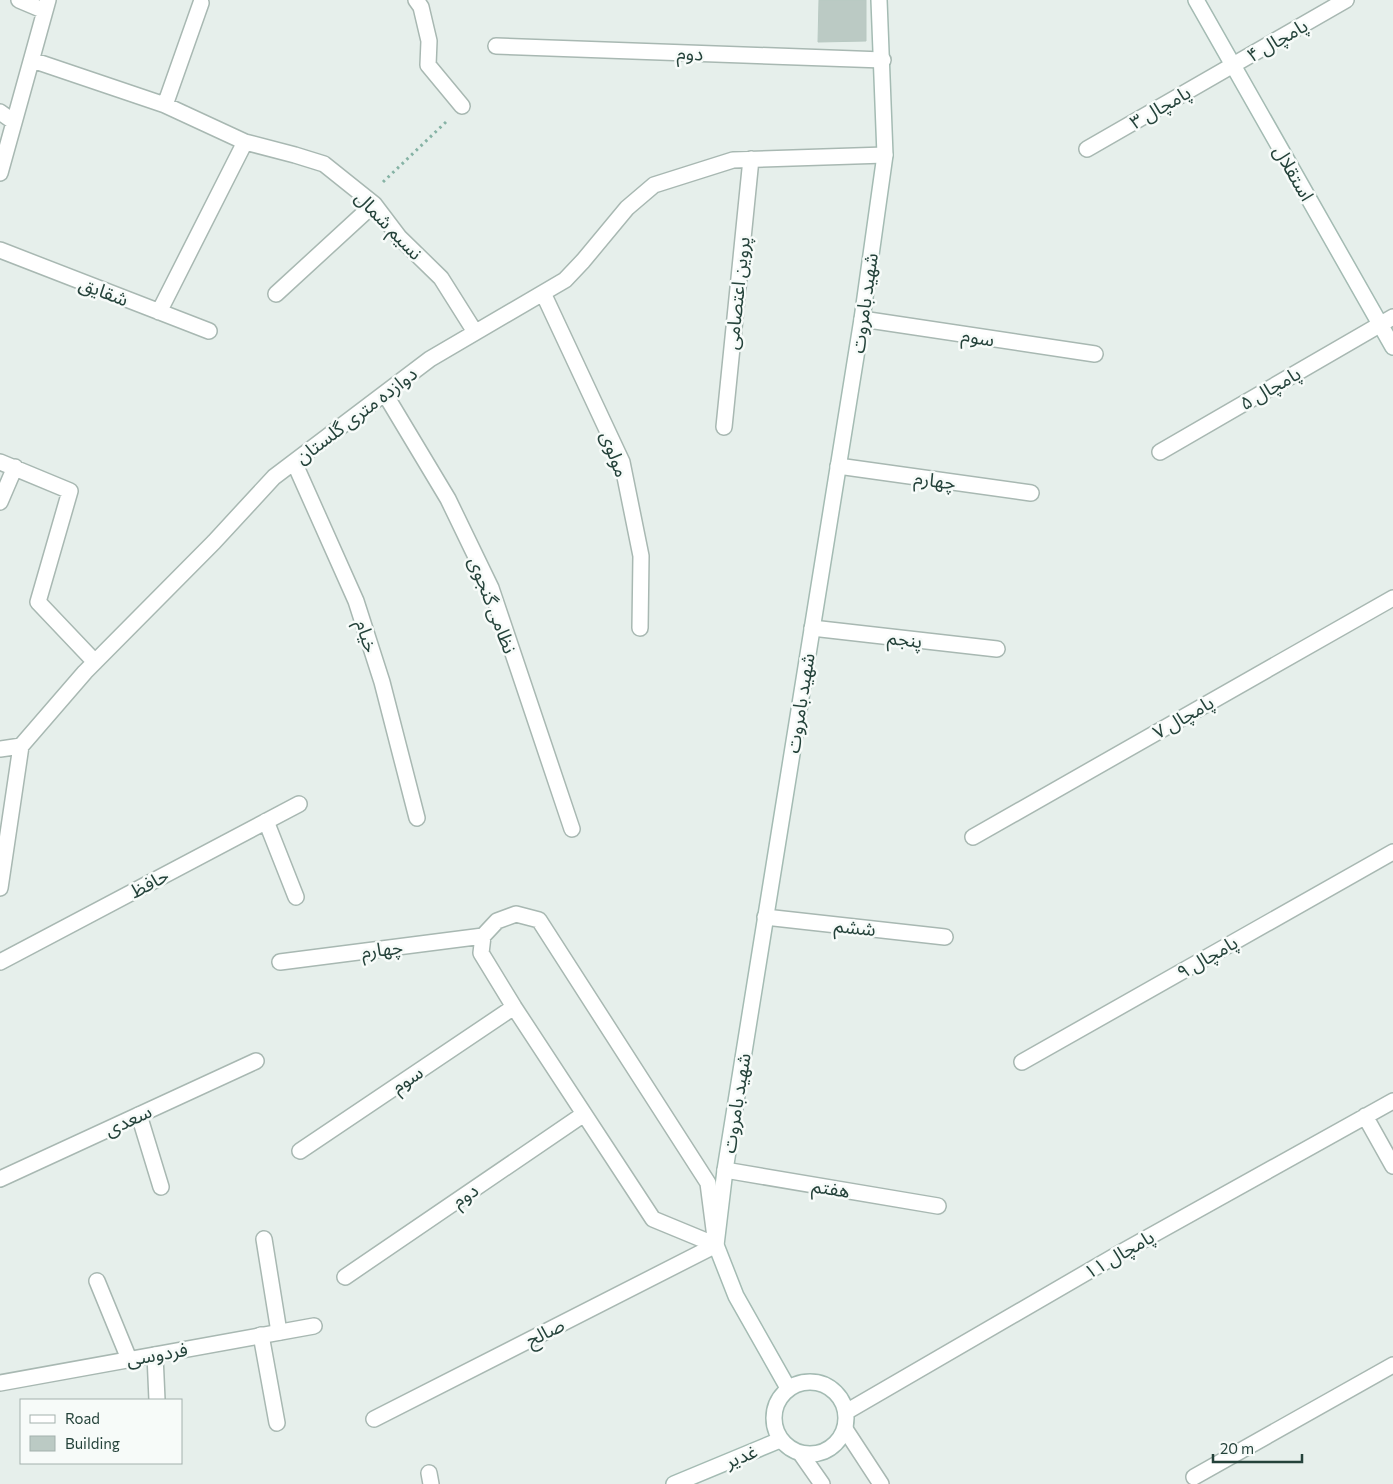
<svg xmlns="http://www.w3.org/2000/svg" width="1393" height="1484" viewBox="0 0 1393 1484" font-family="Commissioner,'Noto Sans Arabic',sans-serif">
<rect width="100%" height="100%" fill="#e6efeb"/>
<path fill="#bbcac4" stroke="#b8c9c2" d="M819,0H866V41L818,42Z"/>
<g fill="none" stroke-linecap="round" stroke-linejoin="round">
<defs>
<path id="lane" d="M139,1115L161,1187
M264,1239L279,1332
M97,1281L129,1359
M261,1335L277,1423
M155,1355L157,1400
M429,1473L431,1484"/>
<path id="street" d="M19,0L45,11
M416,0L421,7L429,41L428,65L462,106
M496,46L883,60
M32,60L165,105L245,142L295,155L324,164L374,204L399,237L441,278L475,332
M165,105L201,3
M0,112L14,122
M1087,149L1346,0
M0,173L48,0
M0,250L209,331
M543,293L622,462L641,556L640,628
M276,294L374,204
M159,312L245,142
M862,319L1095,354
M385,394L448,499L491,588L572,829
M724,427L751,159
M1160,452L1393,317
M0,462L70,491L38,602L95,662
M294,462L356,601L382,682L417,818
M838,466L1031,493
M0,502L15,467
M812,628L997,649
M0,749L21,746
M266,821L296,897
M973,837L1393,598
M0,888L21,746L85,672L214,542L274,477L430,359L565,280L583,261L627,208L654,185L733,160L885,155
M516,914L539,920L708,1183L716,1245L653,1219L514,1007L481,953L483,936L497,921Z
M765,917L945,937
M0,962L299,804
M280,962L483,936
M1022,1062L1393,852
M1365,1116L1393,1166
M300,1151L514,1007
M725,1170L938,1206
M0,1179L256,1061
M345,1277L584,1114
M0,1383L314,1326
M846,1412L1120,1253L1393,1101
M374,1419L716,1245
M845,1429L881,1484
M801,1454L822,1484
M1194,1477L1393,1365"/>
<path id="secondary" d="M1196,0L1393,347
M774 1418a36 36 0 1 1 72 0a36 36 0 1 1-72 0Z
M788,1388L736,1296L716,1245L725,1170L862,319L885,155L879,0
M674,1484L780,1440"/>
</defs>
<use href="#lane" stroke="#a8b8b2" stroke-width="18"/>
<use href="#street" stroke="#a8b8b2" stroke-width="18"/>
<use href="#secondary" stroke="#a4bbb3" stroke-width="18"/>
<path stroke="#86b3a5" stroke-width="3" stroke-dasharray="2.5 4" stroke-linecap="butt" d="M383,182L446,122"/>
<use href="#lane" stroke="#fff" stroke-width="15"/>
<use href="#street" stroke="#fff" stroke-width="15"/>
<use href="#secondary" stroke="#fff" stroke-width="15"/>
</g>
<g text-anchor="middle" stroke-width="5" stroke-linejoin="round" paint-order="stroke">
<g font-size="19" fill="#24423a" stroke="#f7fbf9">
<text transform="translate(1277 40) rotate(-30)" y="7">پامچال ۴</text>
<text transform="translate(690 53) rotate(2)" y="7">دوم</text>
<text transform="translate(1160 107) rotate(-30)" y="7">پامچال ۳</text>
<text transform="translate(1294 173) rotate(60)" y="7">استقلال</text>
<text transform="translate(389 225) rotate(46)" y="7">نسیم شمال</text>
<text transform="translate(104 291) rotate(21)" y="7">شقایق</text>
<text transform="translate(737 293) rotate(-84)" y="7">پروین اعتصامی</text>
<text transform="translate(864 303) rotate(-82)" y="7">شهید بامروت</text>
<text transform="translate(978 337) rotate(9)" y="7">سوم</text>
<text transform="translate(1270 388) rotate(-30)" y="7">پامچال ۵</text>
<text transform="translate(356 415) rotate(-37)" y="7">دوازده متری گلستان</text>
<text transform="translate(615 454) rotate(70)" y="7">مولوی</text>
<text transform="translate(935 480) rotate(8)" y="7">چهارم</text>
<text transform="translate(493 605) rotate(69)" y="7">نظامی گنجوی</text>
<text transform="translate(367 636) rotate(72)" y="7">خیام</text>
<text transform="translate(905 639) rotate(7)" y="7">پنجم</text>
<text transform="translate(800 703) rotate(-81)" y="7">شهید بامروت</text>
<text transform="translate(1183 717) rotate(-30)" y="7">پامچال ۷</text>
<text transform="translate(149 883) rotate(-28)" y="7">حافظ</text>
<text transform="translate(855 927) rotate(6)" y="7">ششم</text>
<text transform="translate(382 949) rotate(-7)" y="7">چهارم</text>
<text transform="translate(1207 957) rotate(-30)" y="7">پامچال ۹</text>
<text transform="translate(407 1079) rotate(-34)" y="7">سوم</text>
<text transform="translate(736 1103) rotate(-81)" y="7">شهید بامروت</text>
<text transform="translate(128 1120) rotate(-25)" y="7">سعدی</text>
<text transform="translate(831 1188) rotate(9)" y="7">هفتم</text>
<text transform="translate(465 1195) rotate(-34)" y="7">دوم</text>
<text transform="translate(1119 1254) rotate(-30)" y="7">پامچال ۱۱</text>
<text transform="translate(545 1332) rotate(-27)" y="7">صالح</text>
<text transform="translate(157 1354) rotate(-10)" y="7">فردوسی</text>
<text transform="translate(741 1456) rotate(-22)" y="7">غدیر</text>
</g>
</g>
<rect x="20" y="1399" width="162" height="65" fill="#f7fbf9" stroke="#a3b1ad"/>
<rect x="30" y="1415" width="25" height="8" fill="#ffffff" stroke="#a3b1ad"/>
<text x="65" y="1424" font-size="15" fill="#24423a">Road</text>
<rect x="30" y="1436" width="25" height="15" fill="#bbcac4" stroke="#a3b1ad"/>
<text x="65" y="1449" font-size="15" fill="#24423a">Building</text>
<path d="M1213 1454v8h89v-8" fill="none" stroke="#24423a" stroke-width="2.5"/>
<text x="1220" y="1454" font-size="15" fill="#24423a" stroke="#f7fbf9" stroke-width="4" paint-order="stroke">20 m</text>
</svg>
